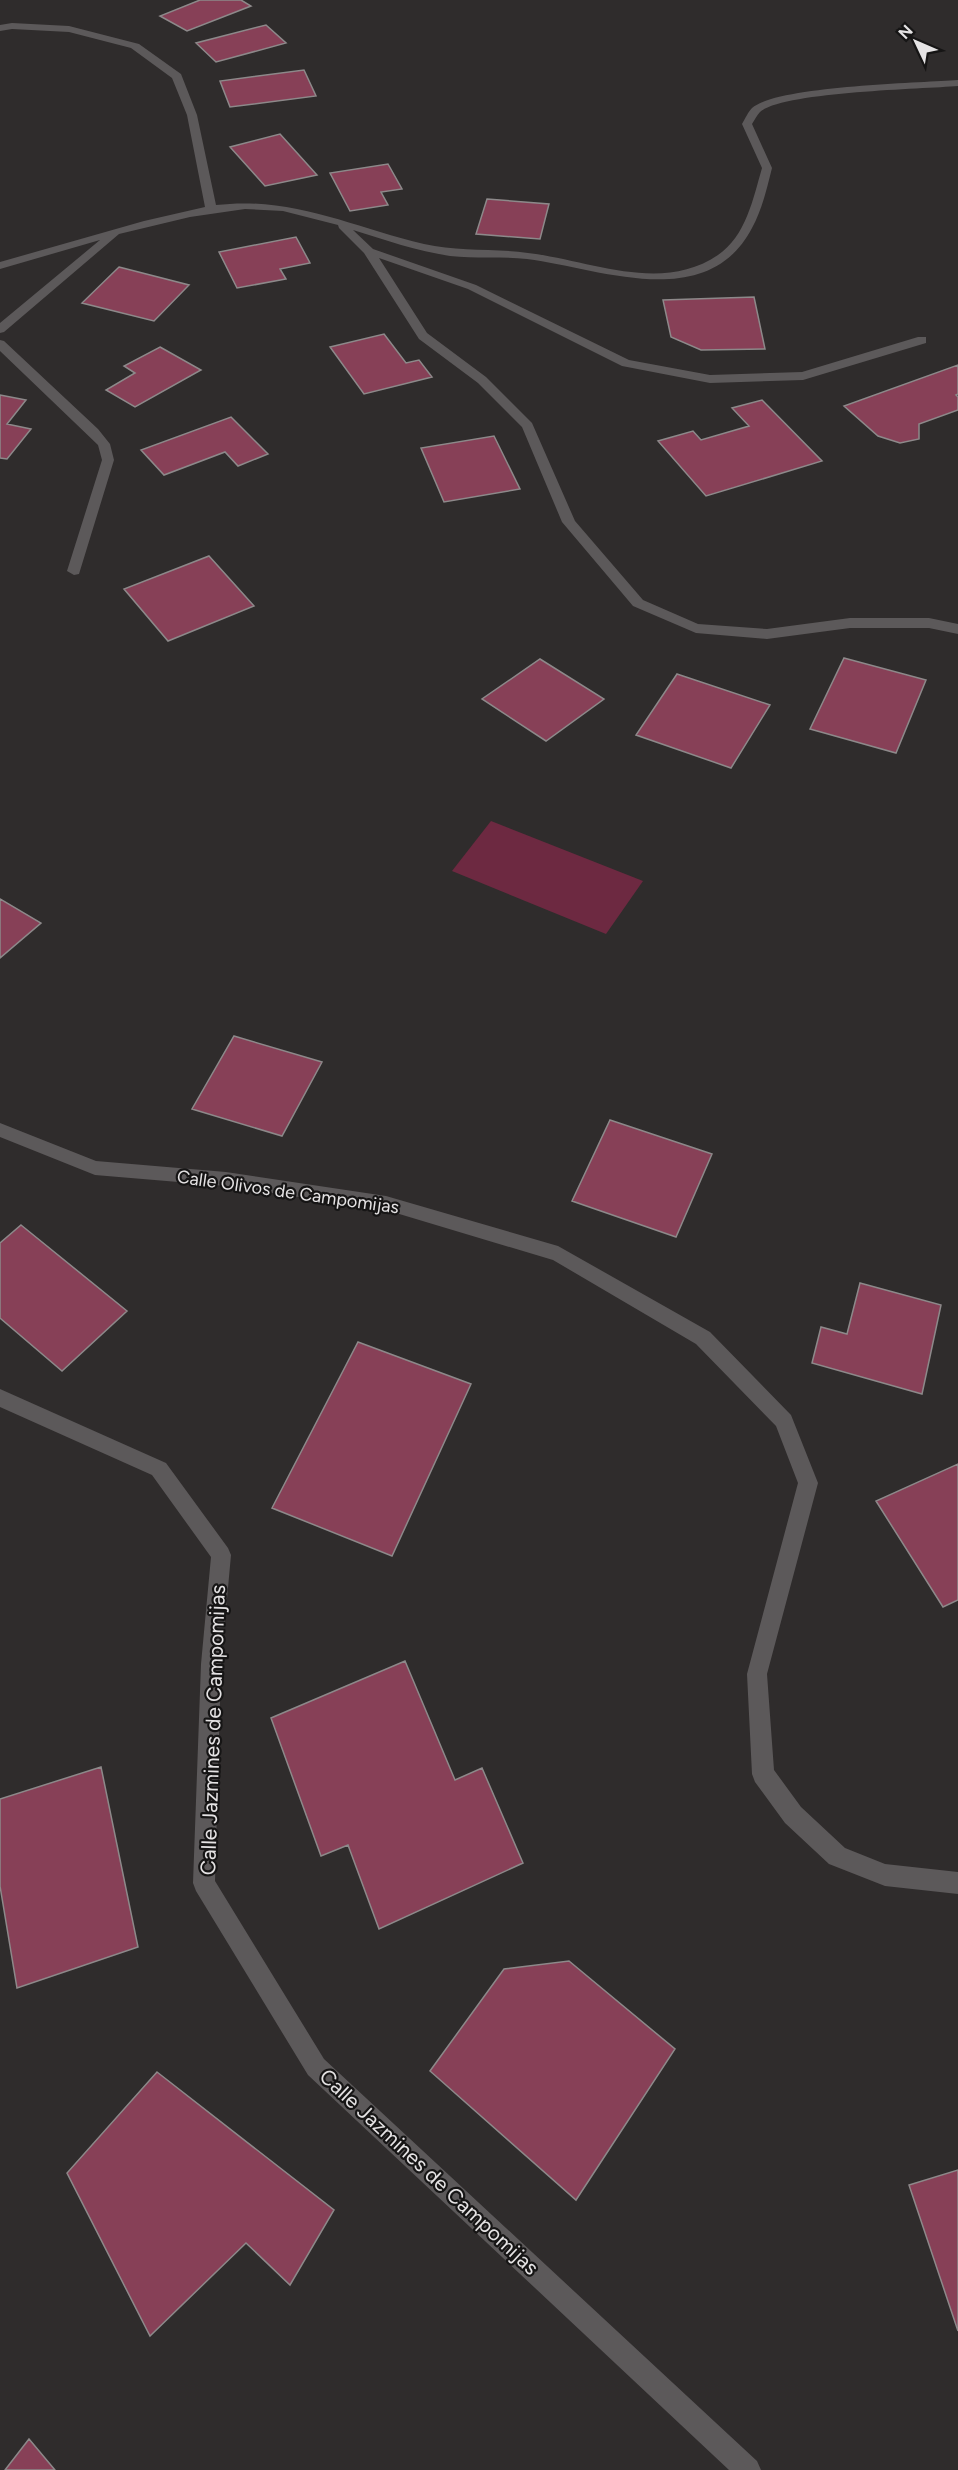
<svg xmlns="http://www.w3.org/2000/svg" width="958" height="2470" viewBox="0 0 958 2470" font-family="Figtree,sans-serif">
<rect width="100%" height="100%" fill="#2f2c2c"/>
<path fill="#6d2941" d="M491,821L643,881L606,934L452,871Z"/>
<path fill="#874057" stroke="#8d898a" stroke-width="1.5" d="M200,0H241L251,6L187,31L160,16Z
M266,25L286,43L216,62L196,43Z
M304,70L316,96L230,107L220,81Z
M280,134L317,175L265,186L230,147Z
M388,164L402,189L381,192L388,205L350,211L330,173Z
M487,199L549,204L540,239L476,234Z
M296,237L310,263L280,269L286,279L237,288L219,252Z
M119,267L189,285L154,321L82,303Z
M754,297L765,349L701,350L671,337L663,300Z
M384,334L406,363L419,360L432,377L364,394L330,347Z
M160,347L201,370L135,407L106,390L135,373L124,366Z
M958,365V394L956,395L958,397V410L919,424V439L900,443L878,436L844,406Z
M0,395L26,400L7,424L31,429L7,459L0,458Z
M762,400L822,461L706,496L658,441L693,431L701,440L749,426L732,408Z
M231,417L268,454L238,466L225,452L164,475L141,450Z
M494,436L520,489L444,502L421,448Z
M209,556L254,606L168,641L124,589Z
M844,658L926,680L896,753L810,729Z
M540,659L604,699L546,741L482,699Z
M677,674L770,705L731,768L636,735Z
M0,899L41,923L0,958Z
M234,1036L322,1062L282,1136L192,1109Z
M610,1120L712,1154L676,1237L572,1201Z
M21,1225L127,1311L62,1371L0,1318V1243Z
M860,1283L941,1305L922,1394L812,1363L821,1327L847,1334Z
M358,1342L471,1384L392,1556L272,1508Z
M958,1464V1600L943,1607L876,1501Z
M405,1661L455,1780L482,1768L523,1863L379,1929L348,1845L321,1856L271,1718Z
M101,1767L138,1947L17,1988L0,1886V1799Z
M569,1961L675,2049L576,2200L430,2071L504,1969Z
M157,2072L334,2210L290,2285L246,2243L150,2336L67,2173Z
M958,2170V2331L909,2185Z
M29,2439L55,2470H5Z"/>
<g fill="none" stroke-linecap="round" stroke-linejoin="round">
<path fill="#5c595a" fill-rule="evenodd" d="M12,23L69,26L139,44L181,74L197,115L216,205C293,196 351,227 424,244C458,252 493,248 528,253C589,260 661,294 718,255C746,236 753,199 762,168L742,124C745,119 748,112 752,108C776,86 919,83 958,80V86C921,89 782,92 760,112C757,115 754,121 752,124L772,168C767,188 762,210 752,228C707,314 599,268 527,259C501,256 475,259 450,256C417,251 385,240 353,230L373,249L476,285L629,360L710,375L802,372L918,337H926V343L803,380L710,383L622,366L468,289L379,258L427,333L486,377L532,423L575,521L643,600L698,624L767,629L850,618H929L958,624V634L929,628H850L767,639L696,633L633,606L562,522L522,427L478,383L419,339L364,253L339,228L338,225L283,211L245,209L190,217L119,234L4,332L0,333V323L100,240L0,269V262L144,221L205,207L187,115L172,78L131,48L69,32L12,29L0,31V25Z
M0,340L4,341L98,429L110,444L114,460L79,574L74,575L67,571L102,460L98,445L0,351Z
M0,1123L96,1161L226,1172L386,1196L558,1246L710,1332L791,1415L818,1483L767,1674L774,1770L801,1807L845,1848L885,1864L958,1872V1894L885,1886L829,1864L785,1823L755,1782L752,1774L747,1674L798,1483L776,1426L696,1344L553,1260L386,1210L226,1186L95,1175L0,1137Z
M0,1389L166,1463L228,1548L231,1555L221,1664L215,1881L324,2059L757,2461L761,2470H729L308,2075L196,1891L193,1883L201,1664L211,1557L152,1475L0,1407Z"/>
</g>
<g text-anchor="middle" stroke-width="4.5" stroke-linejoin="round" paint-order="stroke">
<g font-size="18" fill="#e5e3e4" stroke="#161515">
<text transform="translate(288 1192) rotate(8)" y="6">Calle Olivos de Campomijas</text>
</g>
<g font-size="21" fill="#e5e3e4" stroke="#161515">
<text transform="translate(213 1730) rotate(-88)" y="7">Calle Jazmines de Campomijas</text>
<text transform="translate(429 2172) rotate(43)" y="7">Calle Jazmines de Campomijas</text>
</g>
</g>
<g transform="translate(916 42) rotate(314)" stroke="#161515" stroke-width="4.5" paint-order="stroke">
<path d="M0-4.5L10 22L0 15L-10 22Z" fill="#e5e3e4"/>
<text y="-9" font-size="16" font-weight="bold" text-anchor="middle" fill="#e5e3e4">N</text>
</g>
</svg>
